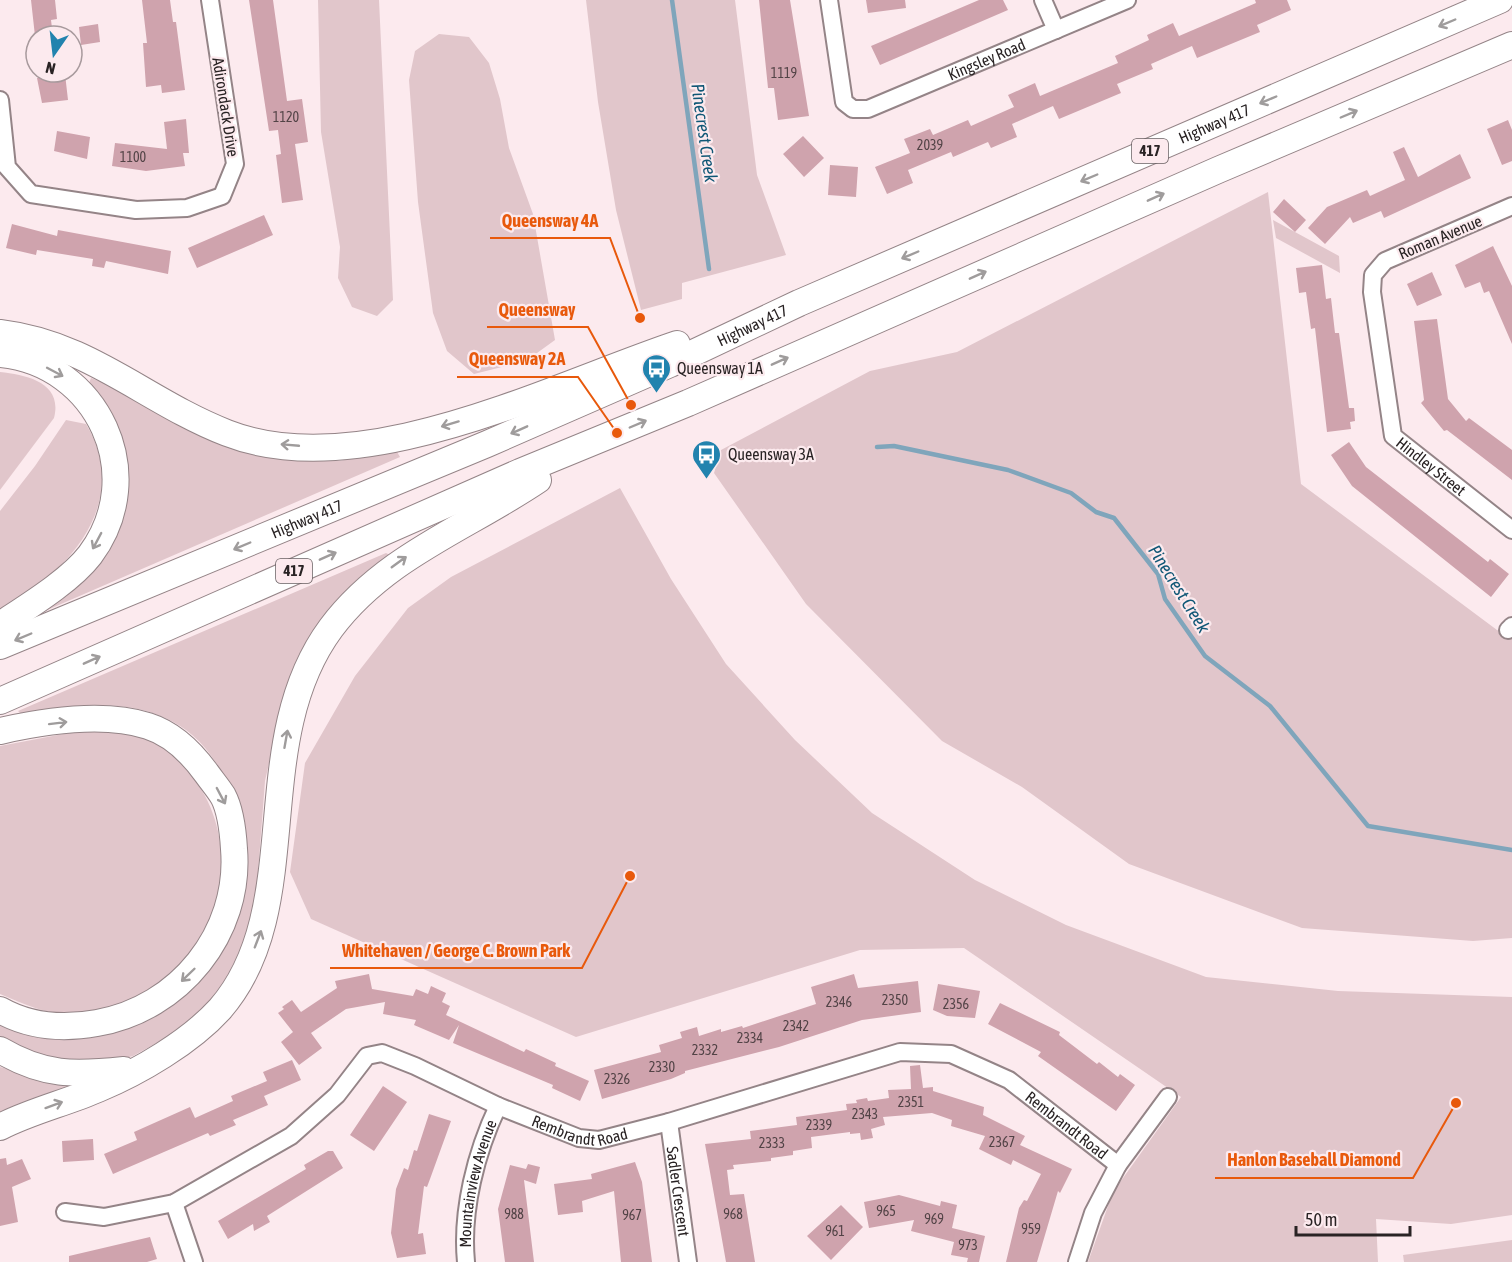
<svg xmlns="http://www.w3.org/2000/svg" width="1512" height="1262" viewBox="0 0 1512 1262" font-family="'Asap Condensed',sans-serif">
<rect width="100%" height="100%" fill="#fceaee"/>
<path fill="#e1c6cb" d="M318,0H379L393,300L377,316L352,307L338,278L340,247L321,132Z
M586,0H735L757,175L786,255L682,283V299L641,310L616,210L598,102Z
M439,34L469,37L489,63L500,99L509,148L533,214L555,340L526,361L474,374L447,351L433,313L418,202L409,80L415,51Z
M1268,192L1301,484L1497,630L1512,637V938L1473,941L1302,928L1129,864L1022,787L942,741L806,604L714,473L721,450L870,371L957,352Z
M1273,220L1339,256L1340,273L1276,238Z
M0,372C28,375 63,383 54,418L0,490Z
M91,378L290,456L339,461L396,450L400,457L38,614L123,495L87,388Z
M66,420L86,424C133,503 68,574 0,609V511L35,466Z
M620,488L671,579L726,664L795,740L872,813L975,880L1066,925L1206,977L1338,991L1512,997V1215L1451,1224L1376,1219L1378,1262H1088L1113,1192L1181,1097L964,948L860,950L576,1037L311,919L290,872L305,763L355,676L408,608L451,577Z
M386,553L392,556L279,719L265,781L257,886L248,930L234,964L218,992L190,1020L162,1040L133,1056L104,1064L29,1057L0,1039V1022C26,1025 69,1036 94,1034C131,1032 170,1014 194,986C203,976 216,962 220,949C226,926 225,897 227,872C230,849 236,824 235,800C234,790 223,777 219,768C178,694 92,699 21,714L18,711Z
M100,727C112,729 128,729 140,733C160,739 173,754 186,769C268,860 197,1016 74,1015C47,1015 24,1004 0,994V746Z
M0,1067L15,1071L95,1080L0,1119Z
M1512,1240V1262H1404L1403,1255Z"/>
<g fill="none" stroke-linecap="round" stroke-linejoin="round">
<path stroke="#7fa5bb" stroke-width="4.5" d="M672,0L709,269
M877,447L894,446L1008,470L1071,493L1096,512L1114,518L1158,574L1165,599L1205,656L1270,706L1368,826L1512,850"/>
</g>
<path fill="#cfa3ad" d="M31,0H55L57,19L51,20L53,36H35Z
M142,0H170L173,22H176L185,90L162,93L161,85L146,87L143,43H147Z
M249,0H273L287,101L302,99L308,142L295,144L303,200L282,203L276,155L281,154L278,130L269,131Z
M759,0H790L809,116L778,120L774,88H768Z
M866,0H905L906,8L868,13Z
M979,0H1003L1008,10L880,65L871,46Z
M1255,0H1287L1291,10L1257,25L1260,32L1197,58L1192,46L1151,64L1153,69L1117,84L1121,93L1059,119L1053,106L1012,124L1017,137L991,148L988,142L953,157L951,152L908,170L913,183L887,194L875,167L910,153L904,139L930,129L933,135L968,120L971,126L1014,107L1008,95L1035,83L1040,96L1118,63L1115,56L1149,40L1147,35L1173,23L1179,36L1256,3Z
M98,24L100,42L81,45L79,27Z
M65,74L68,100L42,103L37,78Z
M186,119L189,153H183L185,166L146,171L112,166L115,143L167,149L164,122Z
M1508,120L1512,130V161L1502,165L1487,129Z
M57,131L90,137L87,159L54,151Z
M803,136L824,158L804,177L783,154Z
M1404,147L1418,177L1460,154L1471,178L1384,218L1381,211L1353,223L1350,217L1325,244L1308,228L1327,207L1367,190L1370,196L1405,180L1393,152Z
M830,165L858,167L856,197L828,195Z
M1284,199L1306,220L1295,232L1273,212Z
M264,215L273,235L197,268L188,248Z
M12,224L57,236L58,230L171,251L168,274L106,261L104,268L92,266L93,259L37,250L36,255L6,248Z
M1493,246L1512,286V344L1489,291L1484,293L1480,282L1465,288L1455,265Z
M1322,265L1326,299L1331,298L1335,333H1339L1349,408H1354L1355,421L1350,422L1351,429L1327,432L1315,328L1311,329L1306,292L1299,293L1296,268Z
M1432,272L1442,295L1417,306L1407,284Z
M1437,319L1448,399L1466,421L1469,418L1512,450V480L1447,430L1444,431L1421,403L1424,400L1414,321Z
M1349,442L1366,467L1488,562L1490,559L1509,574L1491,597L1352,486L1331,455Z
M369,974L372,989L413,996L416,989L428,994L431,986L446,993L442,1002L450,1006L446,1015L524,1052L526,1049L556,1063L555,1066L589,1081L580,1101L552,1088L553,1085L453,1043L459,1025L449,1040L414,1025L416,1020L383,1014L385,1002L346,1009L311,1033L322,1048L299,1065L281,1042L293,1032L278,1013L284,1009L282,1007L292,1000L301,1012L337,988L335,981Z
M854,974L858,988L918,981L921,1012L862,1020L779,1047L685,1071V1073L671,1079L602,1099L594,1070L661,1052L659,1045L682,1038L680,1032L697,1027L699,1036L721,1029V1032L742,1026L743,1028L816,1004L811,987Z
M938,984L980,991L975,1018L947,1016L933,1010Z
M1000,1003L1060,1032L1059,1035L1097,1064L1099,1062L1118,1077L1120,1074L1135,1085L1116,1111L1038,1056L1041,1052L988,1024Z
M292,1060L301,1080L264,1096L268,1105L233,1120L236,1125L210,1136L208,1133L113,1174L104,1154L137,1140L134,1132L190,1107L195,1118L233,1101L231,1096L267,1081L263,1072Z
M920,1065L923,1088L933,1087V1091L984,1107L983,1115L1025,1136L1020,1145L1072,1169L1060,1193L1058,1191L1037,1262H1006L1019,1208L1024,1200L1027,1201L1041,1174L1013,1160L1011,1165L979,1149L985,1136L951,1126L952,1120L932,1113L883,1117L885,1125L871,1129L873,1138L861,1140L860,1133L850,1134V1132L811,1137L812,1148L793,1151V1155L771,1158V1161L733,1165L734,1169L727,1170L730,1195L744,1194L755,1262H726L705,1144L751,1139L750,1131L797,1125L796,1117L847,1110L846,1104L857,1103L856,1100L867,1098L868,1101L889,1098L888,1090L911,1089L910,1066Z
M383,1086L407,1102L374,1151L350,1135Z
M429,1114L451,1121L430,1179L427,1187L424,1186L418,1234L423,1233L426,1254L397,1258L391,1233L396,1189L404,1168L408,1170L414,1150L417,1151Z
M93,1139L94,1160L63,1162L62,1141Z
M328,1151H333L343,1168L267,1216L270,1222L254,1231L253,1224L228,1239L218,1221L306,1169L304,1165Z
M6,1158L7,1165L22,1159L31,1179L12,1187L18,1222L0,1226V1159Z
M635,1162L642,1182L652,1262H621L614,1191L582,1201L583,1212L558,1215L554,1184L592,1179L591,1174Z
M528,1164L540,1167L536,1184L524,1180L534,1262H505L498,1209L510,1165L526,1169Z
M899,1195L940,1206L941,1201L957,1205L952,1228L985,1236L979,1262H967L968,1258L951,1255L954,1242L911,1231L914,1220L869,1228L864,1202Z
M841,1205L863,1227L831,1260L807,1236Z
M150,1237L157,1259L147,1262H69V1256Z"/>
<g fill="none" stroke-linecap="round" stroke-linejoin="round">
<defs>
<g id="minor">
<path id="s1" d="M829,0L844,102L853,109H868L1127,0"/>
<path d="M1043,0L1056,30"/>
<path d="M0,100L7,167L31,194L136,210L187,208L222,196L235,164L210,0"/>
<path id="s2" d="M1512,206L1385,261L1373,275L1372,292L1393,436L1512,530"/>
<path d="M1508,630L1512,626"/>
<path id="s3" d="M669,1122L688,1262"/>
<path d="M174,1203L194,1262"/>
<path id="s4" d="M65,1212L104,1217L174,1203L291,1136L337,1095L367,1056L382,1053L415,1066L498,1106L579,1138L599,1140L669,1122L900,1052L951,1054L1009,1080L1118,1165"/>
<path id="s5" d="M466,1262C461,1211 476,1152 498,1106"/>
<path d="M1077,1262L1093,1213L1118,1165L1168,1097"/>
</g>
<g id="highway">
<path d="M0,333C91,344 145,401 227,433C360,485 549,387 677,344"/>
<path d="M0,354C98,363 150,475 90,555C70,581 27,607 0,625"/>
<path id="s6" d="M0,646L487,444L670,364L799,303L1500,0"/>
<path d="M0,701L520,472L688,403L1218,170L1512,45"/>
<path d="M0,731C44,721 105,712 148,726C173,734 192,753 207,774C212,781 218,788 223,796C231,811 233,832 234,849C241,933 179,1009 97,1023C64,1029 30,1027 0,1010"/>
<path d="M0,1050C44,1076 74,1075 124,1070"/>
<path d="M0,1127C31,1111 66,1103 98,1089C139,1072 190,1042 220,1009C308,908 246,743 331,628C385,556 467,528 538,480"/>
</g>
</defs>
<use href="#minor" stroke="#948487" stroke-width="20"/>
<use href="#highway" stroke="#948487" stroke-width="28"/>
<use href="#minor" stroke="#fff" stroke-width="16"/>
<use href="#highway" stroke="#fff" stroke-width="26"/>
</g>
<defs><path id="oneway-shaft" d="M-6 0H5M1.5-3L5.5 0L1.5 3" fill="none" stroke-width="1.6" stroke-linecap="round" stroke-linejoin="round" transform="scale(1.5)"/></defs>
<g stroke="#9f9c9c">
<use href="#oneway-shaft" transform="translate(1447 23) rotate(157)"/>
<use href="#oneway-shaft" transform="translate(1268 100) rotate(157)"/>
<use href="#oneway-shaft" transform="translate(1349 114) rotate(-23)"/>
<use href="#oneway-shaft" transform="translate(1089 178) rotate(157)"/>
<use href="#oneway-shaft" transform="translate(1156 197) rotate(-24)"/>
<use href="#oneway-shaft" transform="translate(910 255) rotate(157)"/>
<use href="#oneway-shaft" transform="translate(978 275) rotate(-24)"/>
<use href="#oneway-shaft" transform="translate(780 361) rotate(-24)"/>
<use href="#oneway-shaft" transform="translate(55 372) rotate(28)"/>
<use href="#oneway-shaft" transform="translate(450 424) rotate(163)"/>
<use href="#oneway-shaft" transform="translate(638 424) rotate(-23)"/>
<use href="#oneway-shaft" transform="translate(519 430) rotate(156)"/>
<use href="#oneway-shaft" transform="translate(290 445) rotate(-175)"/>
<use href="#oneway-shaft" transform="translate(97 541) rotate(118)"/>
<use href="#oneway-shaft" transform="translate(242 546) rotate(157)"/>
<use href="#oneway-shaft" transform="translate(328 556) rotate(-24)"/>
<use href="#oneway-shaft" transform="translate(399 562) rotate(-36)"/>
<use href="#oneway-shaft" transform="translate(23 637) rotate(157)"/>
<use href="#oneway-shaft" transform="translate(92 660) rotate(-24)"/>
<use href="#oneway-shaft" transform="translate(58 723) rotate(-7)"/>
<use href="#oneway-shaft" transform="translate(286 739) rotate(-80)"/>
<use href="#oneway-shaft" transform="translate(221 796) rotate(62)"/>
<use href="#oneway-shaft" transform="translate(258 939) rotate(-69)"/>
<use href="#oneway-shaft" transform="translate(188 975) rotate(136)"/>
<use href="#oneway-shaft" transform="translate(54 1105) rotate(-20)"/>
</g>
<defs>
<symbol id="bus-pin" viewBox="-11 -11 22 30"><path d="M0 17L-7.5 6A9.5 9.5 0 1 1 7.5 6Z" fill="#2283ae" stroke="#fceaee"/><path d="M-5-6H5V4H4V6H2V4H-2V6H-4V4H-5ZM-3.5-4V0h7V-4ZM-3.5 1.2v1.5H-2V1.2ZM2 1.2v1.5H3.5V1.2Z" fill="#fff"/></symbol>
</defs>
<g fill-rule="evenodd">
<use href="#bus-pin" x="640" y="352" width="33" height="45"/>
<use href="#bus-pin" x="690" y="438" width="33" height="45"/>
</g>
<g text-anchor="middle" stroke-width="4.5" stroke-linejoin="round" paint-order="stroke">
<g font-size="14" fill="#524346">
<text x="784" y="78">1119</text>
<text x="286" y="122">1120</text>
<text x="930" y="150">2039</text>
<text x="133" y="162">1100</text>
<text x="895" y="1005">2350</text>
<text x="839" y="1007">2346</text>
<text x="956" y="1009">2356</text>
<text x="796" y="1031">2342</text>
<text x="750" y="1043">2334</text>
<text x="705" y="1055">2332</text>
<text x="662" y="1072">2330</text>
<text x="617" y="1084">2326</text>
<text x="911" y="1107">2351</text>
<text x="865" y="1119">2343</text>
<text x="819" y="1130">2339</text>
<text x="1002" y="1147">2367</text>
<text x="772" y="1148">2333</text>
<text x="886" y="1216">965</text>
<text x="514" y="1219">988</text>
<text x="733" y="1219">968</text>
<text x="632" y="1220">967</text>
<text x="934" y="1224">969</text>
<text x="1031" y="1234">959</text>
<text x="835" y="1236">961</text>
<text x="968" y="1250">973</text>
</g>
<g fill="#fceaee" stroke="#685f61" stroke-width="1.5">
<rect x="1132" y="139" width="36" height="24" rx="4.5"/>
<rect x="276" y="559" width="36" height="24" rx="4.5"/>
</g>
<g font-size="15" font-weight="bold" fill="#292324">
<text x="1150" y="156">417</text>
<text x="294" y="576">417</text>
</g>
<g font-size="16" fill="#292324" stroke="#fceaee">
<text dy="6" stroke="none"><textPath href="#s1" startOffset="258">Kingsley Road</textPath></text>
<text transform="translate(226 107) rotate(81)" y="6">Adirondack Drive</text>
<text dy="6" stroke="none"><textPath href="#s6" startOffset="1322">Highway 417</textPath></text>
<text transform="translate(1440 237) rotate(-23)" y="6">Roman Avenue</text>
<text dy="6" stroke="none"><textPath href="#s6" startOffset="818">Highway 417</textPath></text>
<text dy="6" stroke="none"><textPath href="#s2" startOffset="368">Hindley Street</textPath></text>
<text dy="6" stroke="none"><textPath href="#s6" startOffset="332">Highway 417</textPath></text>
<text dy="6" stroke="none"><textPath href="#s4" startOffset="586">Rembrandt Road</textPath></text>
<text dy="6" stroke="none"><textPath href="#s4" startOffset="1108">Rembrandt Road</textPath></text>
<text dy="6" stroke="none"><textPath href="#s5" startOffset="80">Mountainview Avenue</textPath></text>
<text dy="6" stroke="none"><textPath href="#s3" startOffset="70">Sadler Crescent</textPath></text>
</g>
<g font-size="16" fill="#292324" stroke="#fceaee" text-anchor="start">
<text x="677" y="374">Queensway 1A</text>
<text x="728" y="460">Queensway 3A</text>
</g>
<g font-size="18" font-style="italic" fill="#105776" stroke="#fceaee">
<text transform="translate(704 133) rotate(82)" y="6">Pinecrest Creek</text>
<text transform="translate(1179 589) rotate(58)" y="6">Pinecrest Creek</text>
</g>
</g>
<path fill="none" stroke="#e8590c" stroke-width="2" d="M640 318L610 238H490M631 405L588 327H487M617 433L578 377H457M630 876L582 968H330M1456 1103L1413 1178H1215"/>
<g fill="#e8590c" stroke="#fceaee" stroke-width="2">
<circle cx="640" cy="318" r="6"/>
<circle cx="631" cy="405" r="6"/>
<circle cx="617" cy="433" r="6"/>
<circle cx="630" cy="876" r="6"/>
<circle cx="1456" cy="1103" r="6"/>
</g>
<g font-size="18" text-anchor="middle" font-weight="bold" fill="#e8590c" stroke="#fceaee" stroke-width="4.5" stroke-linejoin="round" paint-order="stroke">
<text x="550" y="227">Queensway 4A</text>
<text x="537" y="316">Queensway</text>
<text x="517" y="365">Queensway 2A</text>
<text x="456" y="957">Whitehaven / George C. Brown Park</text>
<text x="1314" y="1166">Hanlon Baseball Diamond</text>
</g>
<g transform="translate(54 54) rotate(194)"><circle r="28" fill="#fceaee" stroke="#a89a9d" stroke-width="1.5"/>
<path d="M0-4.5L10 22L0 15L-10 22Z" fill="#2283ae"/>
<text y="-9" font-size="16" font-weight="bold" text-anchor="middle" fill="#292324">N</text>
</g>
<path d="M1296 1226v9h114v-9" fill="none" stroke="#292324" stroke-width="3"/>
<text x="1305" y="1226" font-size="18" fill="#292324" stroke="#fceaee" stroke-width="4.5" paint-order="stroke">50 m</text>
</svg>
